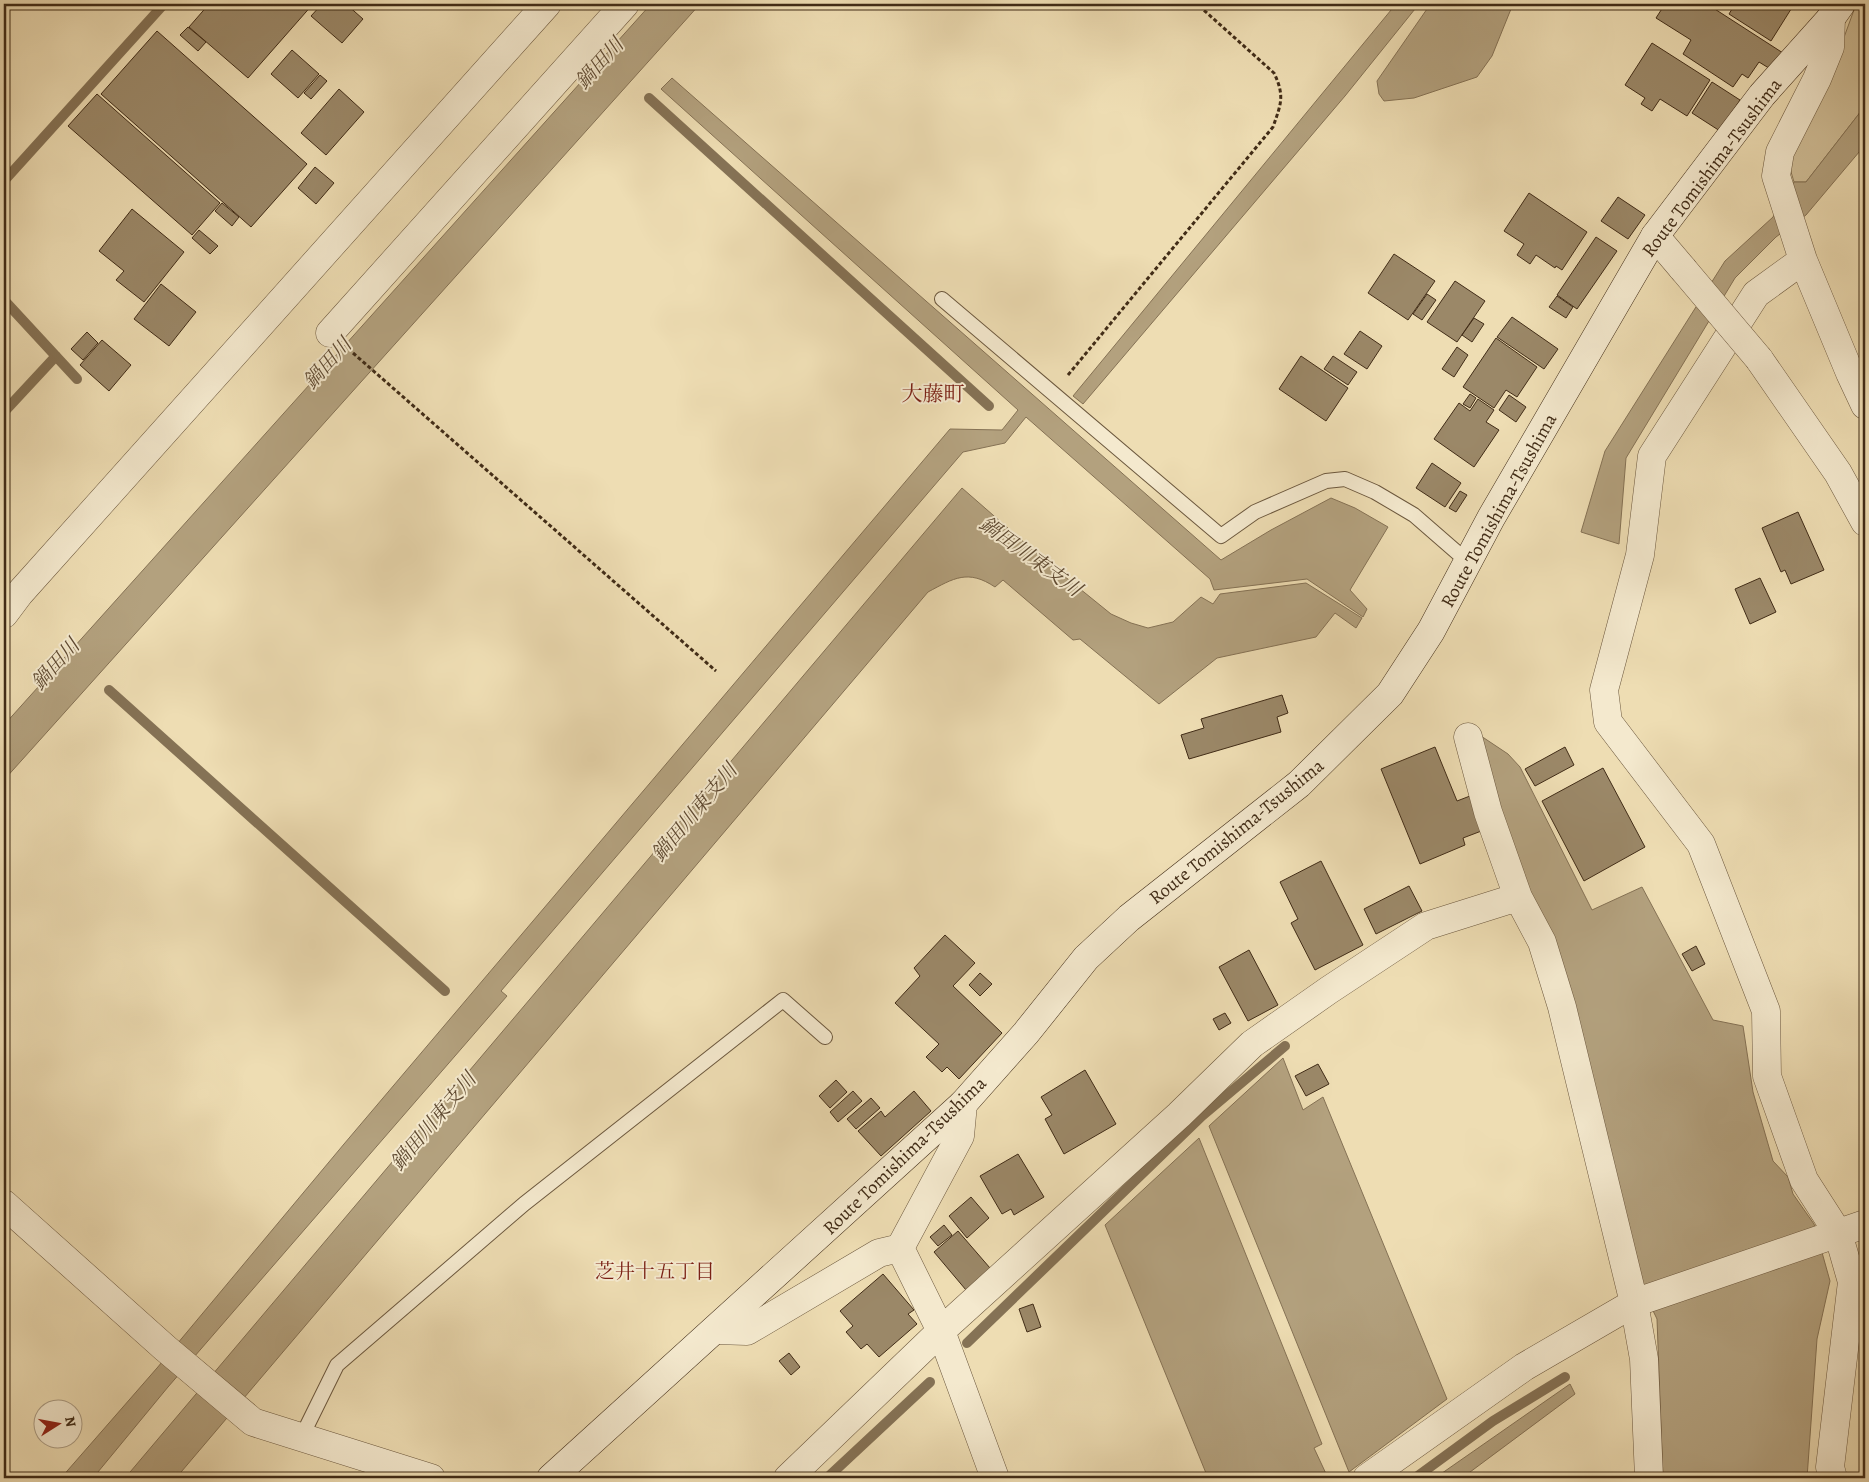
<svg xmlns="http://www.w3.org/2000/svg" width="1869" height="1482" viewBox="0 0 1869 1482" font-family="Alegreya,'Noto Serif JP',serif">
<rect width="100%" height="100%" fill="#eeddb3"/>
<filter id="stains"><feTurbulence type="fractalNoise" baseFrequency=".004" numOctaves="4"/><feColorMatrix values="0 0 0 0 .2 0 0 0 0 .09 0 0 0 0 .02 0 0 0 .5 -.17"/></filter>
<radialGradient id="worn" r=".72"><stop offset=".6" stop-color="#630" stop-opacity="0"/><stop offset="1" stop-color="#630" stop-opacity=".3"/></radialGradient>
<path fill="#d1bf98" stroke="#897658" d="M1858,4H1865V106L1806,182H1794L1789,165L1839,51L1854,10Z"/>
<path fill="#b3a17e" stroke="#857255" d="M651,4H700L4,780V725Z
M1396,4H1419L1345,96L1083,404L1073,396Z
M1423,4H1513L1492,56L1477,77L1414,98L1384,101L1379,94L1377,81L1427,9Z
M672,78L1221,560L1271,530L1331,498L1355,508L1388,527L1350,590L1367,609L1363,617L1307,579L1214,590L1210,579L1026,417L1005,443L963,452L501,991L507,996L168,1387L93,1478H61L157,1368L344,1144L950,429L1002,430L1018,410L661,89Z
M1865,106V145L1806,215L1776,237L1735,278L1626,458L1619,544L1581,532L1605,451L1725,261L1773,217L1794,182H1806Z
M962,488L1048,563L1111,614L1131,623L1148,628L1173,622L1201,597L1213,604L1220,594L1306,583L1362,618L1356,628L1335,613L1316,637L1217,658L1159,704L1080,639L1073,640L1003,580L995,587C968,569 954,578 928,592L176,1478H125Z
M1478,734L1508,754L1520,767L1592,910L1642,887L1713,1020L1743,1026L1753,1092L1773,1161L1788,1177L1793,1194L1814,1224L1830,1281L1817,1339L1807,1478H1663L1657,1319L1643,1290Z
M1283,1058L1303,1110L1323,1097L1447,1399L1349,1472L1209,1126Z
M1199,1138L1322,1444L1314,1448L1328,1478H1208L1105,1225Z
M1570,1384L1575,1394L1462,1478H1435Z"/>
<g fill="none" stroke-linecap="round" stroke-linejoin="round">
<path stroke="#857255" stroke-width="10" d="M649,98L989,406
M4,181L164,4
M4,300L77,379
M4,412L56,356
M109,690L445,991
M967,1343L1202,1116L1285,1046
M827,1478L930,1382
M1415,1478L1493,1421L1565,1377"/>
</g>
<path fill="#9b8868" stroke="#412c17" d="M209,4H313L248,78L189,27Z
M322,4H346L363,19L342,43L311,16Z
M1665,4H1707L1783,53L1772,70L1759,62L1748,78L1742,74L1733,87L1683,54L1691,40L1656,18Z
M1735,4H1789L1793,6L1771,41L1729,14Z
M188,27L206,42L198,51L180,35Z
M157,31L307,164L251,227L101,94Z
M1652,43L1710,80L1687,116L1660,99L1652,111L1641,104L1645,98L1625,85Z
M292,50L319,74L298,98L271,74Z
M320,75L327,81L311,99L304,93Z
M1712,82L1740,100L1720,131L1692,113Z
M339,89L364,112L326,155L301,133Z
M97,94L220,203L192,235L68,126Z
M315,167L334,183L316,204L298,188Z
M1529,193L1587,232L1562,270L1556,266L1555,268L1536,255L1530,264L1517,255L1524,244L1504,231Z
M1618,197L1645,215L1628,239L1601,221Z
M222,203L239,217L232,226L215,211Z
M132,209L184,252L144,302L116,280L124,271L99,251Z
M199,230L218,246L210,254L192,238Z
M1596,237L1617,251L1577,309L1557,295Z
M1394,254L1435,281L1408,320L1368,293Z
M1455,281L1485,301L1457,342L1427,322Z
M161,284L196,312L169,346L134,319Z
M1427,294L1436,300L1422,320L1413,314Z
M1557,296L1573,307L1566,318L1549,307Z
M1512,317L1558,349L1544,369L1497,337Z
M1474,318L1484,324L1472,342L1462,335Z
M1360,331L1382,346L1367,369L1344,354Z
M87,332L98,343L83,360L71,349Z
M1496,338L1537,367L1517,397L1506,390L1494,408L1463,387Z
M102,340L131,365L109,391L80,365Z
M1457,347L1468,355L1454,377L1442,369Z
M1301,356L1348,388L1326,421L1279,389Z
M1333,356L1357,372L1348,385L1324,369Z
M1470,394L1476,398L1470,408L1463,404Z
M1509,395L1526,407L1516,422L1499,410Z
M1478,399L1494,410L1486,422L1499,430L1474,467L1434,439L1459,403L1470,411Z
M1432,463L1461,483L1445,507L1416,488Z
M1460,491L1467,495L1456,512L1449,508Z
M1798,512L1824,570L1791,584L1785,570L1781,572L1762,528Z
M1760,578L1776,612L1750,624L1735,589Z
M1282,695L1288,713L1277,717L1281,732L1189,759L1181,735L1204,728L1201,719Z
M1435,747L1457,801L1470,796L1484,830L1463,838L1465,845L1420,864L1381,769Z
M1565,747L1574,765L1535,786L1525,769Z
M1603,768L1645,847L1584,881L1542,801Z
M1321,861L1363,945L1315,970L1291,923L1298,919L1280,882Z
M1409,886L1422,911L1376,934L1364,909Z
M945,935L975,963L953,986L1002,1033L959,1079L947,1067L942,1072L926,1057L939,1044L895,1003L920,976L914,968Z
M1696,946L1705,964L1692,971L1682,954Z
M1249,950L1278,1005L1248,1021L1219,967Z
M980,973L992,984L980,996L969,985Z
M1225,1013L1231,1023L1219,1030L1213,1019Z
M1318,1064L1329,1084L1306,1096L1295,1076Z
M1085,1070L1116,1124L1064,1154L1045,1119L1052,1115L1041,1097Z
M836,1080L847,1092L830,1108L819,1096Z
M853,1091L862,1101L838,1122L830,1112Z
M914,1091L931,1111L881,1156L858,1131L881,1111L885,1117Z
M871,1098L880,1108L856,1129L847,1119Z
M1018,1154L1044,1197L1014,1215L1011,1209L1002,1214L980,1176Z
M971,1197L989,1218L967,1238L949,1216Z
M944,1225L952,1235L938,1246L930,1237Z
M958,1231L990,1268L966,1290L934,1252Z
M883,1274L914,1310L908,1314L917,1324L879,1357L867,1344L861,1349L846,1332L853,1326L840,1311Z
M1033,1304L1041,1327L1027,1332L1019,1309Z
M789,1353L800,1367L791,1375L779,1361Z"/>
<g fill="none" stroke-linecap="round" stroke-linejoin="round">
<defs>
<path id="service" d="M942,299L1221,536L1255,512L1326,481L1345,479L1375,492L1414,515L1468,562
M301,1438L337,1365L524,1204L783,1000L825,1037"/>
<path id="minor" d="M1831,18L1830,47L1817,79L1780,152L1776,176L1803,260L1850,373L1865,405
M1803,260L1756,294L1652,456L1640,555L1604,690L1608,722L1701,844L1766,1011L1767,1076L1804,1180L1838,1233L1852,1282L1830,1467L1833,1478
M330,333L625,4
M1468,737L1488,812L1518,897L1542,942L1562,1007L1634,1303L1644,1359L1649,1478
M963,1104L960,1136L900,1248L941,1331L995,1478
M4,1204L165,1348L253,1422L431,1478
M715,1330L747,1331L879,1253L900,1248
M788,1478L941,1331L1179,1115L1252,1044L1329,990L1426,926L1518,897
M1367,1478L1524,1367L1634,1303L1865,1224"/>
<path id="tertiary" d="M1655,236L1683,269
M1759,359L1838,473L1865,522
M4,614L19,594L547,4"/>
<path id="secondary" d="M551,1478L963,1104L1026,1033L1086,958L1129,918L1299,784L1390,694L1431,631L1491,518L1655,236L1762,95L1831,18L1841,4"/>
</defs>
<use href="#service" stroke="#6c583e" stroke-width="16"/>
<use href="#minor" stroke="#6c583e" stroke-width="29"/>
<use href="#tertiary" stroke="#6c583e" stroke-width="29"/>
<use href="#secondary" stroke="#412c17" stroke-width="29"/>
<path stroke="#412c17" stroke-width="3" stroke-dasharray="4 2.5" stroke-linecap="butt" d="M353,353L716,671
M1068,375L1273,127C1281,104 1285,96 1274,73L1197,4"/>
<use href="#service" stroke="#f4e9ce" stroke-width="14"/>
<use href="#minor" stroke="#f4e9ce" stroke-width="28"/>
<use href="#tertiary" stroke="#f4e9ce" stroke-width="28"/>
<use href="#secondary" stroke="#f4e9ce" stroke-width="28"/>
<defs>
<path id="tertiary-bridge" d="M1683,269L1759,359"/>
</defs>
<use href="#tertiary-bridge" stroke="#6c583e" stroke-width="29" stroke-linecap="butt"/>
<use href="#tertiary-bridge" stroke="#f4e9ce" stroke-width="28"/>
</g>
<g text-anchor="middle" stroke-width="4" stroke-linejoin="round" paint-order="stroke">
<g font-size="19" fill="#412c17" stroke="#f4e9ce">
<text transform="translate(1711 167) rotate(-53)" y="7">Route Tomishima-Tsushima</text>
<text transform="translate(1498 510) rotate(-61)" y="7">Route Tomishima-Tsushima</text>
<text transform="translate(1236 831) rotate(-39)" y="7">Route Tomishima-Tsushima</text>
<text transform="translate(904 1155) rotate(-44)" y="7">Route Tomishima-Tsushima</text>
</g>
<g font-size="20" font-style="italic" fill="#5e4931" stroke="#f4e9ce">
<text transform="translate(599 63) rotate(-48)" y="7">鍋田川</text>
<text transform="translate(327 363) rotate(-48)" y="7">鍋田川</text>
<text transform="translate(1031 556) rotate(36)" y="7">鍋田川東支川</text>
<text transform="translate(55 664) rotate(-48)" y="7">鍋田川</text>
<text transform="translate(694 812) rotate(-50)" y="7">鍋田川東支川</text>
<text transform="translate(433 1121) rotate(-50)" y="7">鍋田川東支川</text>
</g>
<g font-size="20" fill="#7a1f14" stroke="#f4e9ce">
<text x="655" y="1278">芝井十五丁目</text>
</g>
<g font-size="21" fill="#7a1f14" stroke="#f4e9ce">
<text x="933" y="401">大藤町</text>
</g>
</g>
<rect width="1869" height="1482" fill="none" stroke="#eeddb3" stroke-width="20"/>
<rect x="5" y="5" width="1859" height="1472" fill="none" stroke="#412c17" stroke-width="2.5"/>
<rect x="10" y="10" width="1849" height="1462" fill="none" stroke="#412c17"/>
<g transform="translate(58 1424) rotate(79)"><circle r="24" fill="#f4e9ce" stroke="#ac9d85"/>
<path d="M0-4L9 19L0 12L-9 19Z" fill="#8f2418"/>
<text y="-8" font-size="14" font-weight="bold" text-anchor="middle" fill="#412c17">N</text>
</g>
<rect width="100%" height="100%" filter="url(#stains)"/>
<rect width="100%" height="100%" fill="url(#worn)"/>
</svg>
